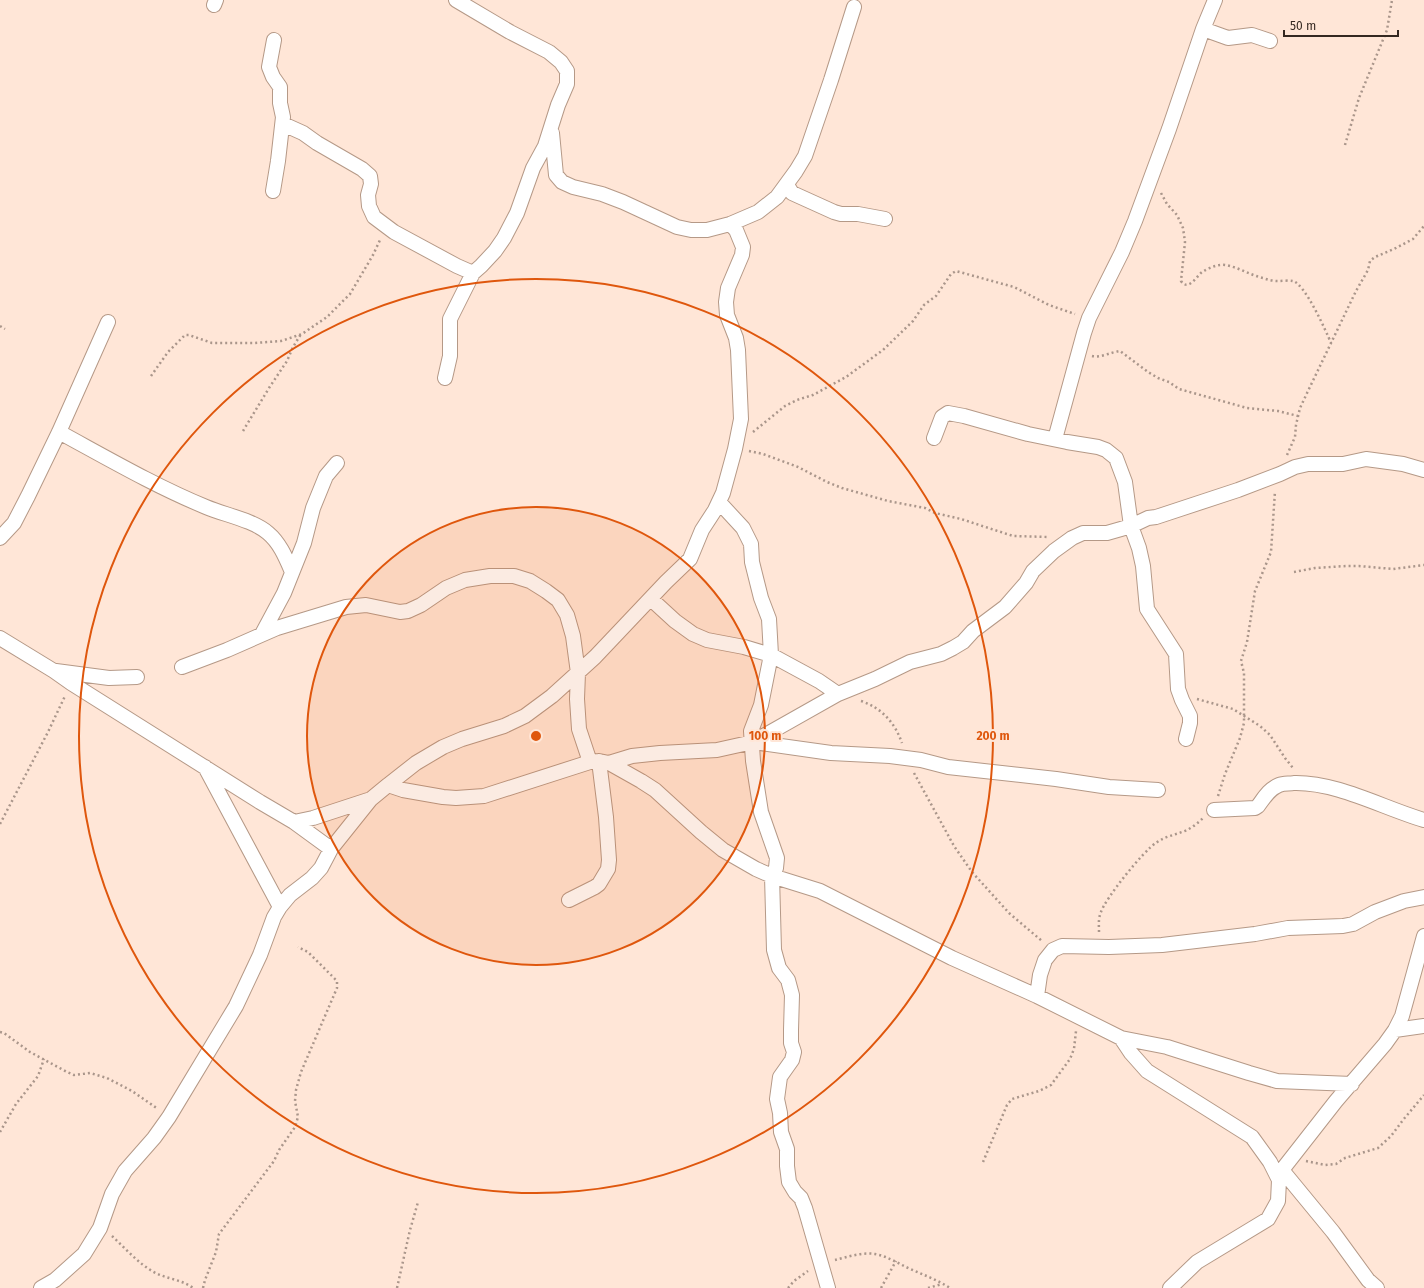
<svg xmlns="http://www.w3.org/2000/svg" width="1424" height="1288" viewBox="0 0 1424 1288" font-family="'Fira Sans',sans-serif">
<rect width="100%" height="100%" fill="#ffe6d7"/>
<g fill="none" stroke-linecap="round" stroke-linejoin="round">
<defs>
<path id="street" d="M214,5L216,0
M1203,29L1228,38L1252,35L1270,41
M283,124L303,133L317,143L362,169L370,176L371,184L368,195L369,206L374,217L394,232L457,266L473,273L481,266L495,251L504,238L517,213L533,168L545,146L558,105L567,84V71L561,62L549,52L510,32L456,0
M552,133L556,175L562,182L573,187L602,194L623,202L677,227L691,230H707L730,224L758,212L777,197L796,171L805,156L831,80L854,7
M787,185L792,193L834,212L841,214H858L885,219
M273,191L278,161L283,117L280,103V87L273,77L269,67L274,40
M445,378L450,356V319L473,273
M59,432C107,458 155,486 206,507C225,515 253,520 268,533C280,543 286,558 292,572
M934,438L942,417L948,413L964,416L1028,434L1067,442L1098,447L1106,450L1116,458L1125,482L1131,526L1139,548L1143,566L1147,609L1176,654L1178,689L1182,700L1190,716V723L1186,739
M1055,439L1084,333L1089,318L1122,252L1135,221L1169,129L1203,29L1215,0
M719,502L743,528L751,544L752,562L761,598L769,619L771,655L761,705L751,731L753,761L761,812L777,858L776,868L772,876L774,950L779,968L788,980L792,995L791,1030V1043L794,1052L792,1060L780,1077L777,1099L780,1113L781,1132L787,1149V1166L789,1182L795,1192L801,1198L805,1208L828,1288
M0,538L14,523L28,496L59,432L108,322
M651,599L675,621L693,634L707,640L744,647L771,655L819,681L838,694
M262,634L284,593L304,543L313,508L326,476L337,463
M0,638L54,671L71,683L260,802L294,822L313,818L371,799L388,785L403,790L443,797L456,798L484,796L590,762L599,761L609,763L641,781L655,790L701,832L723,850L756,869L772,876L820,891L952,958L1037,996L1121,1038L1167,1047L1249,1073L1277,1081L1352,1084
M182,667L227,650L277,628L346,607L366,605L400,612L408,611L421,605L446,588L465,580L490,576H514L530,581L546,591L558,600L567,615L573,636L578,673L577,699L579,729L590,762
M56,671L109,678L137,677
M753,742L831,753L890,756L921,760L948,767L1056,779L1109,787L1158,790
M609,763L632,756L660,753L717,750L753,742L838,694L875,679L910,662L941,654L953,648L963,642L973,631L1005,607L1026,583L1033,571L1054,551L1072,538L1083,533H1107L1121,529L1131,526L1148,518L1156,517L1238,490L1280,474L1295,467L1308,464H1343L1366,459L1403,464L1424,470
M205,767L280,907
M388,785L416,763L443,747L462,739L504,726L525,716L552,696L595,657L666,582L690,559L702,530L715,510L723,493L735,449L741,419L738,350L736,338L727,315L726,302L728,288L742,255L743,247L736,230L730,224
M1214,810L1255,808L1258,806C1264,798 1269,789 1279,785C1284,783 1289,784 1294,783C1337,782 1383,808 1424,820
M294,822L331,849
M569,900L595,887L599,884L608,869L609,860L606,817L599,761
M1037,996L1040,975L1045,960L1053,950L1062,946L1109,947L1162,945L1255,934L1288,928L1343,926L1353,924L1375,912L1404,901L1424,897
M1395,1030L1424,1026
M1121,1038L1131,1053L1147,1071L1252,1137L1270,1162L1279,1180
M1282,1170L1333,1232L1368,1280L1377,1288
M41,1288L55,1280L84,1254L100,1228L112,1194L125,1171L154,1138L169,1117L236,1006L260,955L274,917L280,907L290,895L312,878L321,868L331,849L371,799
M1170,1288L1197,1262L1268,1219L1278,1201L1279,1180L1282,1170L1336,1101L1385,1044L1395,1030L1402,1016L1424,936"/>
</defs>
<use href="#street" stroke="#b59987" stroke-width="16"/>
<path stroke="#aa968b" stroke-width="2.5" stroke-dasharray="2 3" stroke-linecap="butt" d="M1345,145L1359,98L1387,30L1392,0
M1161,193L1167,204L1177,215L1183,228L1185,242L1181,281C1188,292 1197,276 1202,272C1209,268 1217,264 1225,265C1238,267 1250,275 1263,278C1268,280 1273,281 1278,281C1283,281 1289,280 1293,281C1305,284 1326,331 1331,343
M0,326L5,329
M1092,356C1101,358 1111,352 1120,351L1148,372L1158,378L1169,382L1179,389L1247,408L1278,411L1298,416
M151,376L168,352L185,335H189L212,343H255L281,341L302,334L327,317L350,294L373,255L380,240
M243,431L269,388L287,361L293,347L301,334
M753,432L785,406L797,400L813,395L846,377L883,350L913,321L924,305L936,296L951,274L956,271L1003,284L1014,287L1049,305L1075,314
M749,451L763,454L798,467L827,482L842,488L888,501L925,508L935,513L961,519L1013,536L1049,537
M1287,455L1295,437L1296,425L1300,408L1308,391L1356,291L1368,270L1370,261L1375,257L1394,249L1413,239L1424,226
M1294,572L1315,568L1346,566H1359L1393,569L1424,565
M1197,699L1233,709L1260,726L1270,735L1285,758L1293,768
M861,701C882,708 895,723 902,743
M914,773L954,846L972,872L1009,913L1042,941
M1218,796L1225,774L1240,738L1244,723V673L1241,661L1247,642L1255,591L1271,552L1275,491
M0,824L48,732L65,696
M1099,932C1099,925 1098,919 1101,912C1105,899 1144,850 1156,843C1165,836 1176,835 1187,830C1193,827 1199,822 1204,817
M0,1032L4,1033L30,1052L67,1072L74,1075L90,1073L107,1078L132,1091L158,1109
M0,1132L16,1104L38,1076L44,1059
M1306,1161L1325,1165L1336,1164L1345,1158L1378,1148L1391,1136L1403,1120L1424,1095
M983,1162L1007,1105L1012,1099L1039,1091L1051,1085L1070,1059L1074,1049L1076,1031
M112,1236C125,1248 137,1262 152,1271C165,1279 181,1279 193,1288
M835,1260C847,1257 862,1252 875,1254C886,1256 896,1262 906,1267C921,1274 936,1279 950,1288
M203,1288L205,1280L216,1252L219,1234L274,1161L279,1150L295,1127L298,1117L295,1101L296,1090L301,1072L337,988V981L308,952L298,947
M397,1288L410,1230L418,1202
M788,1288L794,1281L808,1271
M881,1288L896,1261
M928,1288L942,1284"/>
<use href="#street" stroke="#fff" stroke-width="14"/>
</g>
<circle cx="536" cy="736" r="229" fill="#df570d" fill-opacity=".12"/>
<g fill="none" stroke="#df570d" stroke-width="2">
<circle cx="536" cy="736" r="229"/>
<circle cx="536" cy="736" r="457"/>
</g>
<circle cx="536" cy="736" r="6" fill="#df570d" stroke="#ffe6d7" stroke-width="2"/>
<g font-size="12" text-anchor="middle" font-weight="bold" fill="#df570d" stroke="#ffe6d7" stroke-width="4" stroke-linejoin="round" paint-order="stroke">
<text x="765" y="740">100 m</text>
<text x="993" y="740">200 m</text>
</g>
<path d="M1284 30v6h114v-6" fill="none" stroke="#342821" stroke-width="2"/>
<text x="1290" y="30" font-size="12" fill="#342821" stroke="#ffe6d7" stroke-width="3" paint-order="stroke">50 m</text>
</svg>
